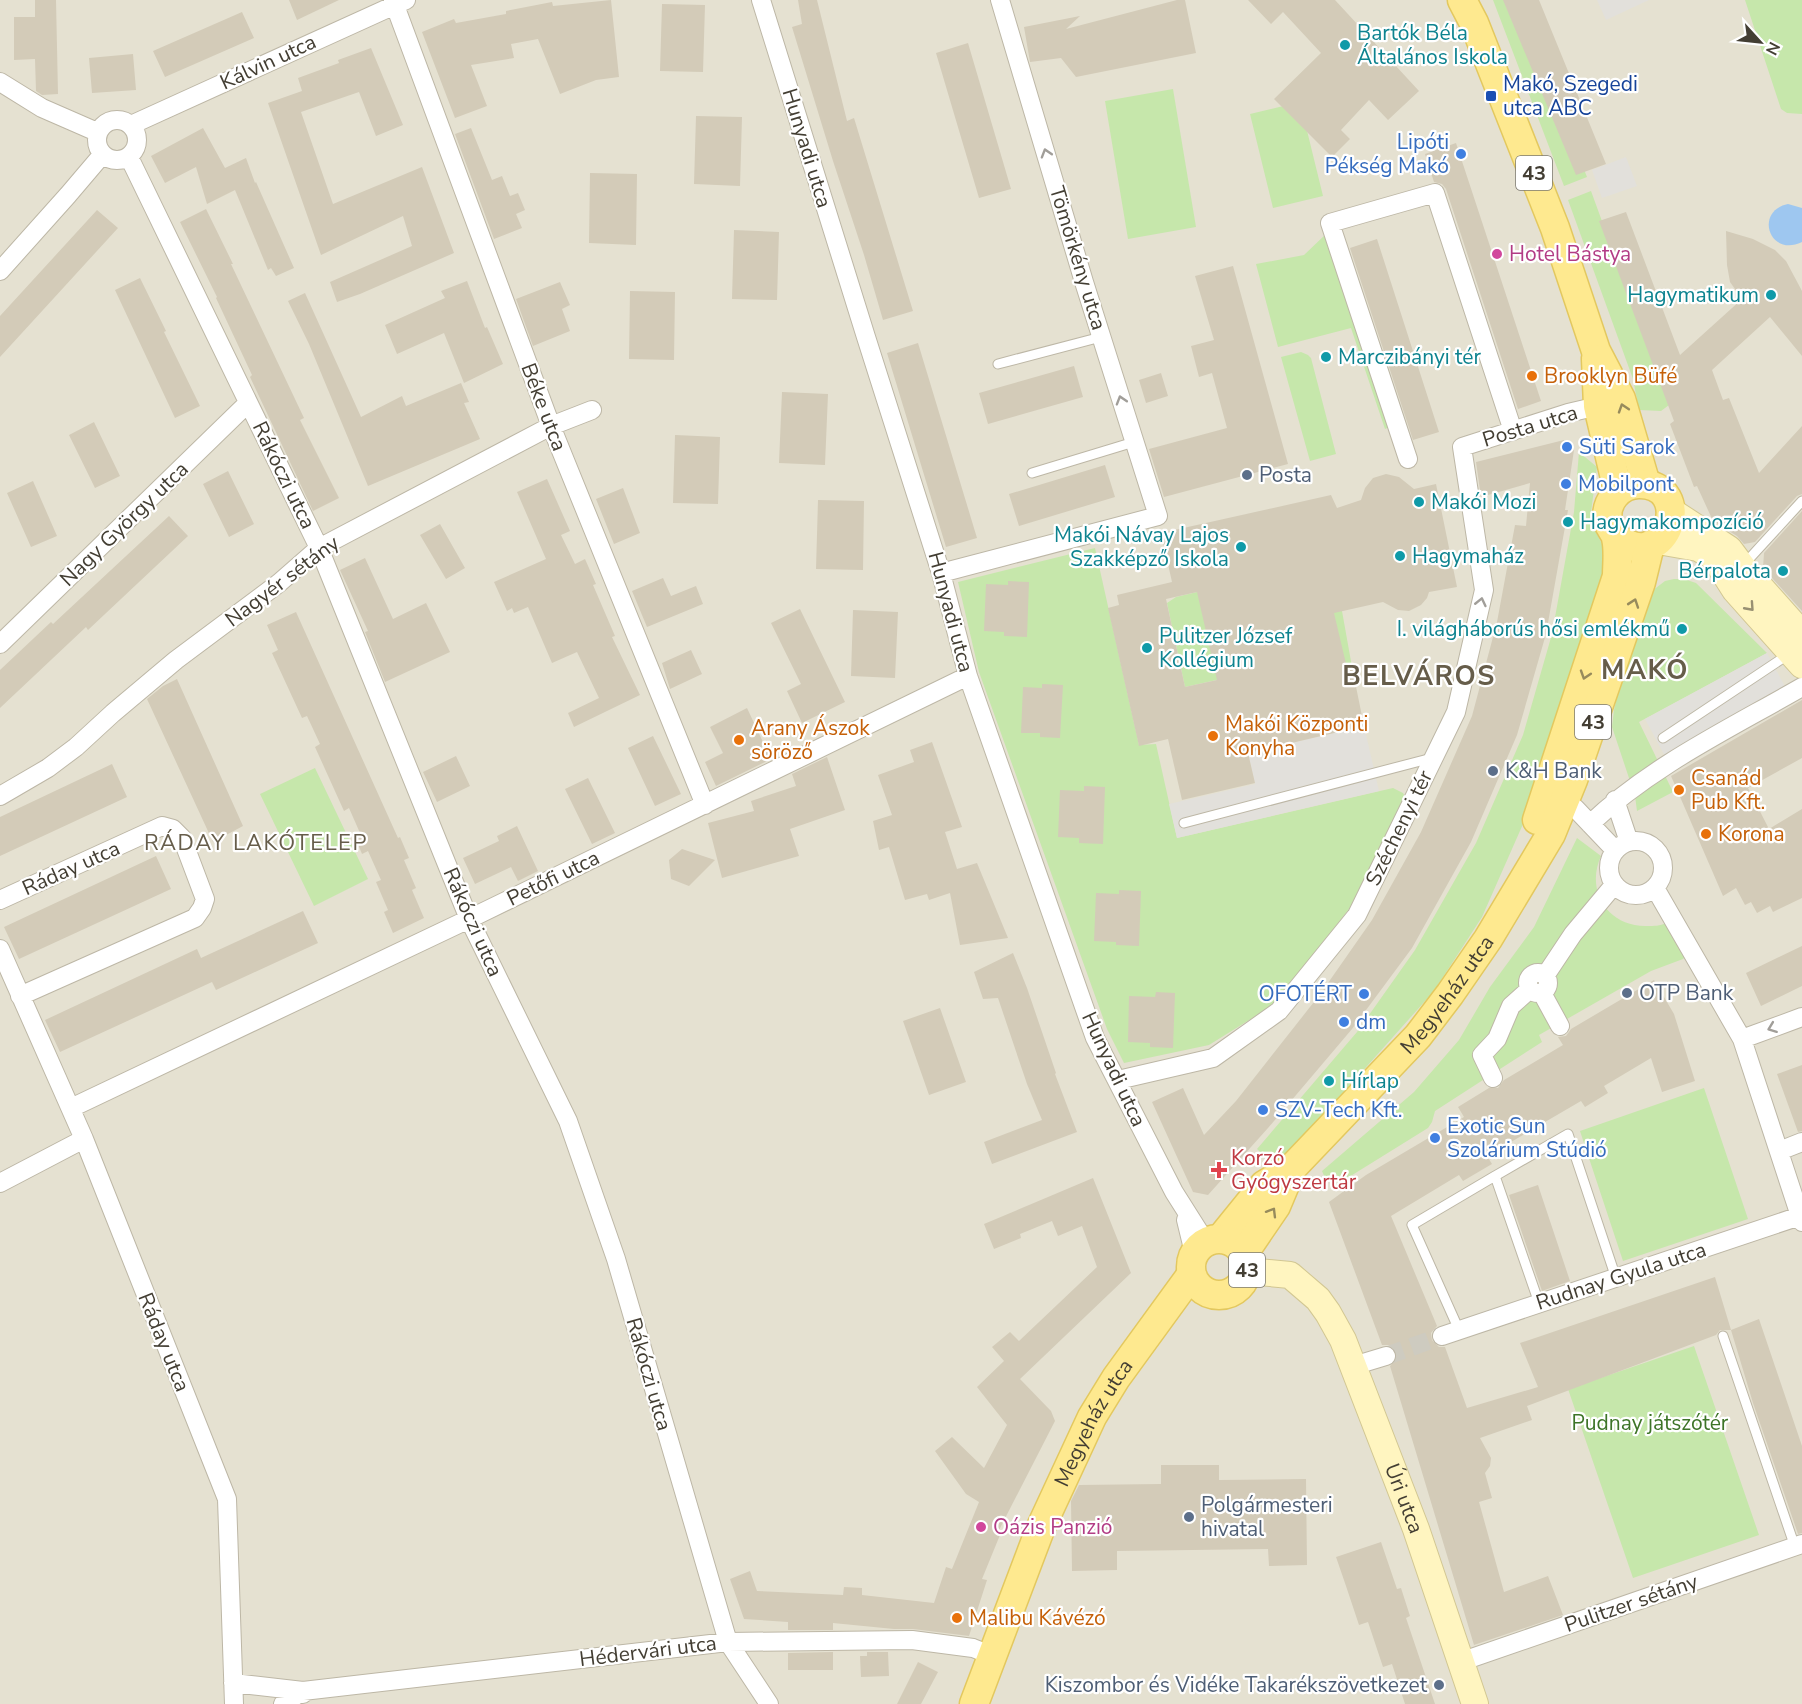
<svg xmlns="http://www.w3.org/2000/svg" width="1802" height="1704" viewBox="0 0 1802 1704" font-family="'Nunito Sans',sans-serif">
<rect width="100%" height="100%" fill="#f1eee3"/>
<path fill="#e5e1d1" d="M0,0H1802V1704H0Z"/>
<path fill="#c6e7ab" d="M1493,0H1517L1587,177L1564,186Z
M1745,0H1802V114L1787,113L1781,109Z
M1173,89L1196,227L1128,239L1105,101Z
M1300,102L1323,196L1273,208L1250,114Z
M1591,191L1669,405L1661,411L1639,410L1633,379L1568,200Z
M1326,234L1392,426L1385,429L1351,328L1278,347L1256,264L1304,255Z
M1301,352L1308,355L1311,358L1336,454L1310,461L1281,357Z
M1579,452L1597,467L1590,520L1604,548L1609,571L1538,790L1482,917L1434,991L1277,1167L1257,1149L1357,1032L1415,950L1476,843L1523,735L1552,634L1574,512Z
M1095,548L1139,745L1156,744L1177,838L1393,788L1403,793L1407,800L1349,909L1275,1004L1209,1045L1124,1063L1107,1029L979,672L958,582Z
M1269,575L1342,611L1352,667L1234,694L1230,677L1185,687L1167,603L1176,597Z
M1674,579H1684L1696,583L1767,653L1639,722L1673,792L1637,811L1635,796L1612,727L1614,710L1619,688L1648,594L1665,581Z
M315,768L368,879L314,906L260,794Z
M1577,838L1601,856C1585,891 1608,927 1647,926C1654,926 1660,926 1666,923L1687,955L1683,959L1651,971L1539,1035L1542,1042L1435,1111L1432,1122L1428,1128L1341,1182H1332L1326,1180L1322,1171L1414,1092L1459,1040L1490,987L1534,927Z
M1704,1088L1748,1219L1623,1261L1580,1131Z
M1694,1346L1759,1535L1633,1578L1568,1389Z"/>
<path fill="#e2e0db" d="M1597,0H1649L1606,20Z
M1626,157L1637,186L1602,198L1592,170Z
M1767,653L1789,694L1667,760L1645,719Z
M1364,726L1379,791L1177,838L1169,804L1255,784L1248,753Z"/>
<path fill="#9ec7f0" d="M1788,204L1802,208V242C1769,258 1754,211 1788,204Z"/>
<path fill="#d3cbb8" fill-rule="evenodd" d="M35,0H56L58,94L42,95L36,91L35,59L14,60V17H35Z
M289,0H339L297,20Z
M611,0L619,77L596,80L560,94L538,39L511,44L514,58L471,65L487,106L455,118L422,32L454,19L456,23L506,14V11L552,2L553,6Z
M798,0H817L847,121L854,118L913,311L883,320L864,255L833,161L792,27L802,24Z
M1177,0H1185L1196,53L1076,77L1061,58L1030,62L1024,27L1080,16L1066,29Z
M1248,0H1335L1419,91L1388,120L1369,100L1341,130L1350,139L1332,157L1274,99L1321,53L1283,12L1271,24Z
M1503,0H1539L1606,164L1576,175Z
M662,4L705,5L703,72L660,71Z
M242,12L254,38L165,77L153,51Z
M968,43L1011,189L979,198L936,53Z
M371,48L403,125L376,136L359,92L301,112L333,204L422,167L454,253L360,294L337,302L330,282L412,246L403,216L321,255L268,103L302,91L298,78L339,63L338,60Z
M133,54L136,90L92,93L89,58Z
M696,116L742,117L740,186L694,184Z
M203,128L225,168L246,158L255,183L256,182L294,268L276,276L271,268L268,270L235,190L207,204L196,167L165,183L151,156Z
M471,128L492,180L502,176L510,196L518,193L525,210L516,214L522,228L494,239L455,134Z
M1456,143L1541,401L1518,409L1446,189L1442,184L1434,182L1425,154Z
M590,173L637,174L636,245L589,243Z
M206,209L233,264H231L304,418L300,420L339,498L313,511L250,377L252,375L216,298L217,297L180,222Z
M97,210L118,228L0,357V316Z
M1626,212L1680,355L1742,299L1730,282L1727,265L1726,231L1753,239L1775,250L1786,261L1802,291V356L1770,317L1712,370L1723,400L1729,398L1759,473L1802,426V494L1797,496L1755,542L1744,544L1737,536L1713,521L1697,486L1694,487L1670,424L1674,421L1599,221Z
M734,230L779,232L777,300L732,299Z
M1377,239L1439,432L1413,440L1350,248Z
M1233,266L1288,464L1164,497L1149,449L1227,428L1212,373L1199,377L1191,346L1214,340L1195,276Z
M140,278L166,331L164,332L200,406L175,418L115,290Z
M467,281L485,328L487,327L503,364L464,383L444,333L397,354L385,325L445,298L441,291Z
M560,282L570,305L562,309L570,331L533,346L516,299Z
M630,291L675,292L674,360L629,359Z
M305,293L361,417L402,396L406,406L461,383L469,402L464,403L480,439L368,486L309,344L288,301Z
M918,343L977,538L946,547L887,353Z
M1074,366L1083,397L988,424L979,393Z
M1161,373L1168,396L1146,403L1139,380Z
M782,392L828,394L825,465L779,463Z
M94,422L120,476L95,488L69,435Z
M675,435L720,437L718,504L673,503Z
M1564,440L1574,450L1565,510H1568L1546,634L1517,735L1471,842L1412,948L1352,1029L1268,1128L1208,1195L1193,1192L1152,1102L1183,1088L1204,1135L1236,1101L1321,993L1372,920L1421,832L1472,716L1497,622L1515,525L1526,526L1530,483L1481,497L1476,462Z
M1105,465L1115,497L1019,526L1009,494Z
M228,471L254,524L229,537L203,484Z
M1386,474L1399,477L1414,489L1436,484L1457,587L1429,592L1427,598L1421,605L1409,611L1398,610L1383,602L1334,613L1347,668L1352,667L1364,726L1248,753L1255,783L1182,800L1168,739L1139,746L1108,608L1119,605L1117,595L1172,582L1161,533L1331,495L1337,508L1361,500L1365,488L1373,478ZM1197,592L1217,680L1185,687L1166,599Z
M547,479L570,531L561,535L575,564L585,559L596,584L593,585L615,636L612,637L640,695L574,727L568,713L599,698L577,652L552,663L528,607L514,613L512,608L507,611L494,582L546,559L517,492Z
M33,481L57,536L31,547L7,493Z
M623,488L640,533L614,544L596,499Z
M818,500L864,501L863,570L816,569Z
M1802,511V611L1763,568L1764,553Z
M169,516L188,536L88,630L86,627L0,708V670L51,622L53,624Z
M440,524L465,568L446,579L420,535Z
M365,558L393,619L426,603L450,652L385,682L365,632L368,631L340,570Z
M663,578L671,596L696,586L703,604L647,627L632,591Z
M1008,581L1029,582L1027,637L1004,636V632L984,631L986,584L1008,585Z
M800,609L845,702L802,723L787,691L801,684L771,623Z
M853,610L898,612L895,678L851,676Z
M296,612L398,838L400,837L409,858L404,860L416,888L412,890L424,918L393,933L384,912L388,910L376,882L381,880L368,851L362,854L355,837L360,833L349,808L344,811L315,747L320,744L307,716L302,718L272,653L278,650L267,625Z
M691,650L702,674L670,689L662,663Z
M177,679L243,826L213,842L147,699L163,686Z
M1042,684L1063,685L1060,738L1040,737V733H1021L1023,687L1042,688Z
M1802,700V758L1748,788L1769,829L1802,809V898L1773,912L1770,906L1757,913L1751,902L1745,905L1736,888L1723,896L1671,776Z
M747,708L771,759L716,786L705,762L723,753L710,727Z
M653,736L681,794L655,806L628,748Z
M932,742L962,827L945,832L957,869L977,863L1008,938L960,945L950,893L929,900L927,894L905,900L889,847L879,850L873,821L892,815L878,775L914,762L910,750Z
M456,756L470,786L437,802L423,772Z
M827,757L845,810L790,829L799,856L722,878L708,823L754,811L751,801L796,786L792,774Z
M112,764L127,797L0,856V817Z
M588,778L615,833L592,844L565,789Z
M1084,786L1105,787L1103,844L1079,843V838L1058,837L1060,790L1084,791Z
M517,826L538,871L518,881L511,867L475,884L463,858L499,841L497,836Z
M682,849L715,860L689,886L671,879L669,860Z
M156,856L171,889L19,959L4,927Z
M1119,890L1141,891L1139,946L1116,945V942L1094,941L1096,893L1119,894Z
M303,911L318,943L216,990L212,982L60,1052L45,1020L197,949L201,958Z
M1802,946V986L1761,1006L1746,973Z
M1013,953L1027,988L1056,1073L1055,1074L1077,1132L992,1164L984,1142L1042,1120L1027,1084L998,998L983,999L974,972Z
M1654,980L1674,1014L1695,1081L1662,1092L1651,1058L1604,1086L1608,1093L1585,1107L1581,1101L1487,1156L1492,1164L1463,1181L1459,1175L1391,1216L1437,1326L1431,1333L1432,1340L1439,1347H1445L1467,1408L1538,1387L1520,1343L1715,1277L1731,1330H1720L1716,1335L1527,1406L1532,1420L1480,1438L1491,1458L1490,1466L1485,1473L1492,1498L1479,1502L1504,1592L1548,1576L1563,1615L1474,1645L1390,1366L1397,1359V1352L1389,1345H1382L1329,1202L1366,1175L1464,1117L1458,1107L1489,1088H1498L1504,1080L1563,1045L1558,1037L1566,1036L1571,1029Z
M1156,992L1175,993L1173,1048L1150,1047V1043L1128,1042L1129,996L1155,997Z
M940,1008L966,1082L929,1095L903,1021Z
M1802,1065V1131L1798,1132L1777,1074Z
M1093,1178L1131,1273L1020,1379L1051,1411L1055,1421L997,1534L1000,1535L982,1579L987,1580L969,1636L913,1629H894L833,1623V1630H788V1622L744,1619L730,1579L750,1571L757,1591L843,1595L844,1587L862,1588V1595L934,1603L946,1567L952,1569L979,1502L966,1494L935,1451L952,1437L984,1468L1007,1425L977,1387L1004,1361L992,1347L1010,1332L1019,1341L1097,1267L1082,1226L1058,1236L1052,1221L1020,1234L1021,1238L994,1249L984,1224Z
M1538,1185L1570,1281L1542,1291L1509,1195Z
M1759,1319L1802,1446V1533L1798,1534L1753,1403L1731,1330Z
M1161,1465H1219V1480L1306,1479L1307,1565L1269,1566L1268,1549L1117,1551V1570L1072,1571L1071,1501L1079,1485L1161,1484Z
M1381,1542L1397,1589L1401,1588L1410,1616L1406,1618L1435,1704H1405L1392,1664L1383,1667L1368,1622L1359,1625L1346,1586L1336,1557Z
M833,1652V1670H788V1653Z
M867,1652H888L889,1676L861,1677L860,1656H867Z
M918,1662L938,1672L921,1704H897Z"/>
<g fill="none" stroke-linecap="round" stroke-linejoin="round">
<path stroke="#cecbc0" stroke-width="18" stroke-dasharray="18 9" stroke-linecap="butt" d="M1386,1356L1442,1336"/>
<defs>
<path id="lane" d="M998,364L1101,337
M1032,473L1134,442
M1745,567L1748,560L1802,501
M1663,738L1789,654
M1184,823L1432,758
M1495,1176L1568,1134L1616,1278
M1459,1330L1412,1225L1495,1176L1539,1303
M1723,1336L1795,1547"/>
<path id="street" d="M393,0L551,426L705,805
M761,0L866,337L941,573L968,676L1095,1038L1174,1192L1205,1241
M0,82L42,108L97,132
M97 140a20 20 0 1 1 40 0a20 20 0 1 1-40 0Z
M131,125L406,0
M129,157L319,548L469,919L568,1121L616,1259L728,1642L769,1704
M0,271L68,195L102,155
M1408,459L1330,223L1435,193L1513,431
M941,573L1158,516L1084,282L1000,0
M0,644L248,403
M0,796L48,768L76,747L113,713L176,660L279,583L319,548L551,426L592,410
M1615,800L1629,842
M1575,808L1615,850
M1590,824C1651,766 1729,729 1802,687
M1609 868a27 27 0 1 1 54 0a27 27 0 1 1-54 0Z
M1655,888L1742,1039L1802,1222
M0,900L162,826L173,829L182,838L205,899L202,908L195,918L20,996
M0,949L84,1139L227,1499L234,1704
M1528 983a10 10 0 1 1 20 0a10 10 0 1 1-20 0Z
M1545,976L1573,934L1614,885
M1542,993L1560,1026
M1742,1039L1802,1017
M1493,1078L1482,1055L1497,1039L1511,1006L1530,989
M1118,1080L1213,1058L1279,1011L1357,915L1456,712L1484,590L1462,447L1568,413L1598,406
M71,1108L469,919L968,676
M1779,1151L1802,1142
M0,1183L84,1139
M1186,1220L1194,1253
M1442,1336L1800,1216
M1353,1366L1386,1356
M1460,1662L1802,1544
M233,1683L303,1691V1694
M283,1704L303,1691L728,1642L912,1640L973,1648L993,1656"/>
<g id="secondary">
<path d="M1671,511L1729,549L1744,569L1802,634"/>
<path d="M1658,541L1698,548L1714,557L1735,590L1802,665"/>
<path id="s1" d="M1248,1271L1290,1275L1318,1299L1328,1313L1343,1340L1416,1529L1475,1704"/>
</g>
<g id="primary">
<path d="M1462,0L1474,23L1555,228L1596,351L1621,399L1646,484"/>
<path d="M1596,359L1598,406L1618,491"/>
<path d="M1537,820L1617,576C1617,564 1619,550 1616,538C1615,533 1610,528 1608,522C1604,503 1619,484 1639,484C1696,483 1668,578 1616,537"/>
<path id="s2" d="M1221,1238L1264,1185L1292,1168L1418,1036L1450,994L1488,939L1551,834L1573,780L1641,582L1650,545"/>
<circle cx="1219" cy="1267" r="28"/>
<path d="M1244,1253L1276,1206L1292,1168"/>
<path id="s3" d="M974,1704L1041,1527L1092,1417L1116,1378L1191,1275"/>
</g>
</defs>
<use href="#lane" stroke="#bdb7a6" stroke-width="11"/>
<use href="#street" stroke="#bdb7a6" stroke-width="20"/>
<use href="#secondary" stroke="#d2c792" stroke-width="28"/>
<use href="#primary" stroke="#e3c85f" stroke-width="31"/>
<use href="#lane" stroke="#fff" stroke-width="9"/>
<use href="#street" stroke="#fff" stroke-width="18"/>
<use href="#secondary" stroke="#fff5c0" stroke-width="26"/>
<use href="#primary" stroke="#fee98f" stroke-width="28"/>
</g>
<defs><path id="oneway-chevron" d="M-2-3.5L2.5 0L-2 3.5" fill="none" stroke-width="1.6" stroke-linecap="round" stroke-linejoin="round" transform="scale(1.5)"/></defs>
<g stroke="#a19e99">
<use href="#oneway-chevron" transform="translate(1046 153) rotate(-107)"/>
<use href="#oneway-chevron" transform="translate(1121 400) rotate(-107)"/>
<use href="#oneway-chevron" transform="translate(1481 602) rotate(-77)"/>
<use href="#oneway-chevron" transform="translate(1772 1028) rotate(159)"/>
</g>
<g stroke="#978b5c">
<use href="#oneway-chevron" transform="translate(1623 408) rotate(-108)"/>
<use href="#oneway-chevron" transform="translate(1634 603) rotate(-71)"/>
<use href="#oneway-chevron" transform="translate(1585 675) rotate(108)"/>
<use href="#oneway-chevron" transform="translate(1272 1212) rotate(-59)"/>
</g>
<use stroke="#989072" href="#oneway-chevron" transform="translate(1750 607) rotate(48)"/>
<g fill="#0f9aa8" stroke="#fff" stroke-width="2">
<circle cx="1345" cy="45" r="6"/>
<circle cx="1771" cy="295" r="6"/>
<circle cx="1326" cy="357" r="6"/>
<circle cx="1419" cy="502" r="6"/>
<circle cx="1568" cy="522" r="6"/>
<circle cx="1241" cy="547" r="6"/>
<circle cx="1400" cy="556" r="6"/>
<circle cx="1783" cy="571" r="6"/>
<circle cx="1682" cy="629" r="6"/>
<circle cx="1147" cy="648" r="6"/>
<circle cx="1329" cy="1081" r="6"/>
</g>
<rect fill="#1a4fb4" stroke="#fff" stroke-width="2" x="1485" y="90" width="12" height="12" rx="3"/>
<g fill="#3f7fe0" stroke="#fff" stroke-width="2">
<circle cx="1461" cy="154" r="6"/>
<circle cx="1567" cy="447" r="6"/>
<circle cx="1566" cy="484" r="6"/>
<circle cx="1364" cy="994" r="6"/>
<circle cx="1344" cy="1022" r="6"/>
<circle cx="1263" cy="1110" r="6"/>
<circle cx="1435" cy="1138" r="6"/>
</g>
<g fill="#d1479c" stroke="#fff" stroke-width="2">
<circle cx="1497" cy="254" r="6"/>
<circle cx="981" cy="1527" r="6"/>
</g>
<g fill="#e8710a" stroke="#fff" stroke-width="2">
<circle cx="1532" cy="376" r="6"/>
<circle cx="1213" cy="736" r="6"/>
<circle cx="739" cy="740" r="6"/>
<circle cx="1679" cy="790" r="6"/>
<circle cx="1706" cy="834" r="6"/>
<circle cx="957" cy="1618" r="6"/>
</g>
<g fill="#5c6f8a" stroke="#fff" stroke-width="2">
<circle cx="1247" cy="475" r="6"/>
<circle cx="1493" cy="771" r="6"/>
<circle cx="1627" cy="993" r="6"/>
<circle cx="1189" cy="1517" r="6"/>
<circle cx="1439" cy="1685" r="6"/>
</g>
<path fill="#e0444e" stroke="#fff" stroke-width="2" d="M1216 1161h6v6h6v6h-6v6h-6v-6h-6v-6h6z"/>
<g text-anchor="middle" stroke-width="4.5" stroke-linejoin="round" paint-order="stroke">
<g fill="#fff" stroke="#7b7870" stroke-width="1.5">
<rect x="1516" y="156" width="36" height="34" rx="4.5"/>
<rect x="1575" y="705" width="36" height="34" rx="4.5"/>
<rect x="1229" y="1253" width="36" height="34" rx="4.5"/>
</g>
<g font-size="20" font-weight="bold" fill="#433e33">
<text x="1534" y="180">43</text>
<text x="1593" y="729">43</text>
<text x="1247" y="1277">43</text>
</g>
<g font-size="21" fill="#0d838f" stroke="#fff" text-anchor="start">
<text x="1357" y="40">Bartók Béla<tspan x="1357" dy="24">Általános Iskola</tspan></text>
<text x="1759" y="302" text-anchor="end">Hagymatikum</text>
<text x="1338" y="364">Marczibányi tér</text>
<text x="1431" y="509">Makói Mozi</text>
<text x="1580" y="529">Hagymakompozíció</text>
<text x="1229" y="542" text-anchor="end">Makói Návay Lajos<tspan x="1229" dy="24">Szakképző Iskola</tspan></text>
<text x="1412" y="563">Hagymaház</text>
<text x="1771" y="578" text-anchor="end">Bérpalota</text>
<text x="1670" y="636" text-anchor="end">I. világháborús hősi emlékmű</text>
<text x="1159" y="643">Pulitzer József<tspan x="1159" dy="24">Kollégium</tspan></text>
<text x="1341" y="1088">Hírlap</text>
</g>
<g font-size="21" fill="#433e33" stroke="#fff">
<text transform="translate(268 62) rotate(-25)" y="7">Kálvin utca</text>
<text transform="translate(807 148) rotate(73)" y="7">Hunyadi utca</text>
<text transform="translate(1078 258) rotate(73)" y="7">Tömörkény utca</text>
<text transform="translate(544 407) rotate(69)" y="7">Béke utca</text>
<text transform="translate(1530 426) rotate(-17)" y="7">Posta utca</text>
<text transform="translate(284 475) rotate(64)" y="7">Rákóczi utca</text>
<text transform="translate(124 524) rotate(-44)" y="7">Nagy György utca</text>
<text transform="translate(282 581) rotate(-37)" y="7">Nagyér sétány</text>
<text transform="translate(951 612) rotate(75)" y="7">Hunyadi utca</text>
<text transform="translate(1399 828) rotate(-64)" y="7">Széchenyi tér</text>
<text transform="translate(71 868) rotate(-24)" y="7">Ráday utca</text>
<text transform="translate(553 878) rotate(-26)" y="7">Petőfi utca</text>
<text transform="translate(473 922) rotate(66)" y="7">Rákóczi utca</text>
<text dy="7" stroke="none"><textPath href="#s2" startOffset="334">Megyeház utca</textPath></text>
<text transform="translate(1114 1069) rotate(65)" y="7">Hunyadi utca</text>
<text transform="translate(1621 1276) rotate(-18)" y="7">Rudnay Gyula utca</text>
<text transform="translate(164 1342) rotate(68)" y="7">Ráday utca</text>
<text transform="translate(649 1374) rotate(74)" y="7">Rákóczi utca</text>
<text dy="7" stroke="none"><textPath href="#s3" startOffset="306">Megyeház utca</textPath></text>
<text dy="7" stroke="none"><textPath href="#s1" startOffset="297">Úri utca</textPath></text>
<text transform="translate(1631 1603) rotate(-19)" y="7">Pulitzer sétány</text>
<text transform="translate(648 1651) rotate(-7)" y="7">Hédervári utca</text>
</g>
<g font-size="21" fill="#164399" stroke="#fff" text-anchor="start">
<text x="1503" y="91">Makó, Szegedi<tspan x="1503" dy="24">utca ABC</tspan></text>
</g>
<g font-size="21" fill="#366cbe" stroke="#fff" text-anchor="start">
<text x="1449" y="149" text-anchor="end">Lipóti<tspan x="1449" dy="24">Pékség Makó</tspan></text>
<text x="1579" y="454">Süti Sarok</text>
<text x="1578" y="491">Mobilpont</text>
<text x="1352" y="1001" text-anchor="end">OFOTÉRT</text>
<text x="1356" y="1029">dm</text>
<text x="1275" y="1117">SZV-Tech Kft.</text>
<text x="1447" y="1133">Exotic Sun<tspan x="1447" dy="24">Szolárium Stúdió</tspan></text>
</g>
<g font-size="21" fill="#b23c85" stroke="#fff" text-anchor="start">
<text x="1509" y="261">Hotel Bástya</text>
<text x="993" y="1534">Oázis Panzió</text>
</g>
<g font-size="21" fill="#c56008" stroke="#fff" text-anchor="start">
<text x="1544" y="383">Brooklyn Büfé</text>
<text x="1225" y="731">Makói Központi<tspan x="1225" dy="24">Konyha</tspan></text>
<text x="751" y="735">Arany Ászok<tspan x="751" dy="24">söröző</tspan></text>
<text x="1691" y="785">Csanád<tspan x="1691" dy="24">Pub Kft.</tspan></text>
<text x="1718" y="841">Korona</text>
<text x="969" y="1625">Malibu Kávézó</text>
</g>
<g font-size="21" fill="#4e5e75" stroke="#fff" text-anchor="start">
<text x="1259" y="482">Posta</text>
<text x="1505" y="778">K&amp;H Bank</text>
<text x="1639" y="1000">OTP Bank</text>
<text x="1201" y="1512">Polgármesteri<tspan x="1201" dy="24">hivatal</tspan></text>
<text x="1427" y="1692" text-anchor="end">Kiszombor és Vidéke Takarékszövetkezet</text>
</g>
<g font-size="21" fill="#be3a42" stroke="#fff" text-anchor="start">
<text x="1231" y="1165">Korzó<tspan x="1231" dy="24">Gyógyszertár</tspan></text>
</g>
<g font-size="21" fill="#3d7427" stroke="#fff">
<text x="1650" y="1430">Pudnay játszótér</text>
</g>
<g font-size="22" letter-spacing="1.5" fill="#665d4a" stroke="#fff">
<text x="256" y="850">RÁDAY LAKÓTELEP</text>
</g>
<g font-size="27" font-weight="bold" letter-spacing="1.5" fill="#665d4a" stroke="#fff">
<text x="1645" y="679">MAKÓ</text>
<text x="1419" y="685">BELVÁROS</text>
</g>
</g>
<g transform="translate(1760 42) rotate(117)" stroke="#ffffff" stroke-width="4.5" paint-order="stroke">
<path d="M0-4.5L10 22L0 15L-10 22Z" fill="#433e33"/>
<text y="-9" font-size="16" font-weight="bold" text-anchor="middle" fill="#433e33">N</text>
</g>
</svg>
